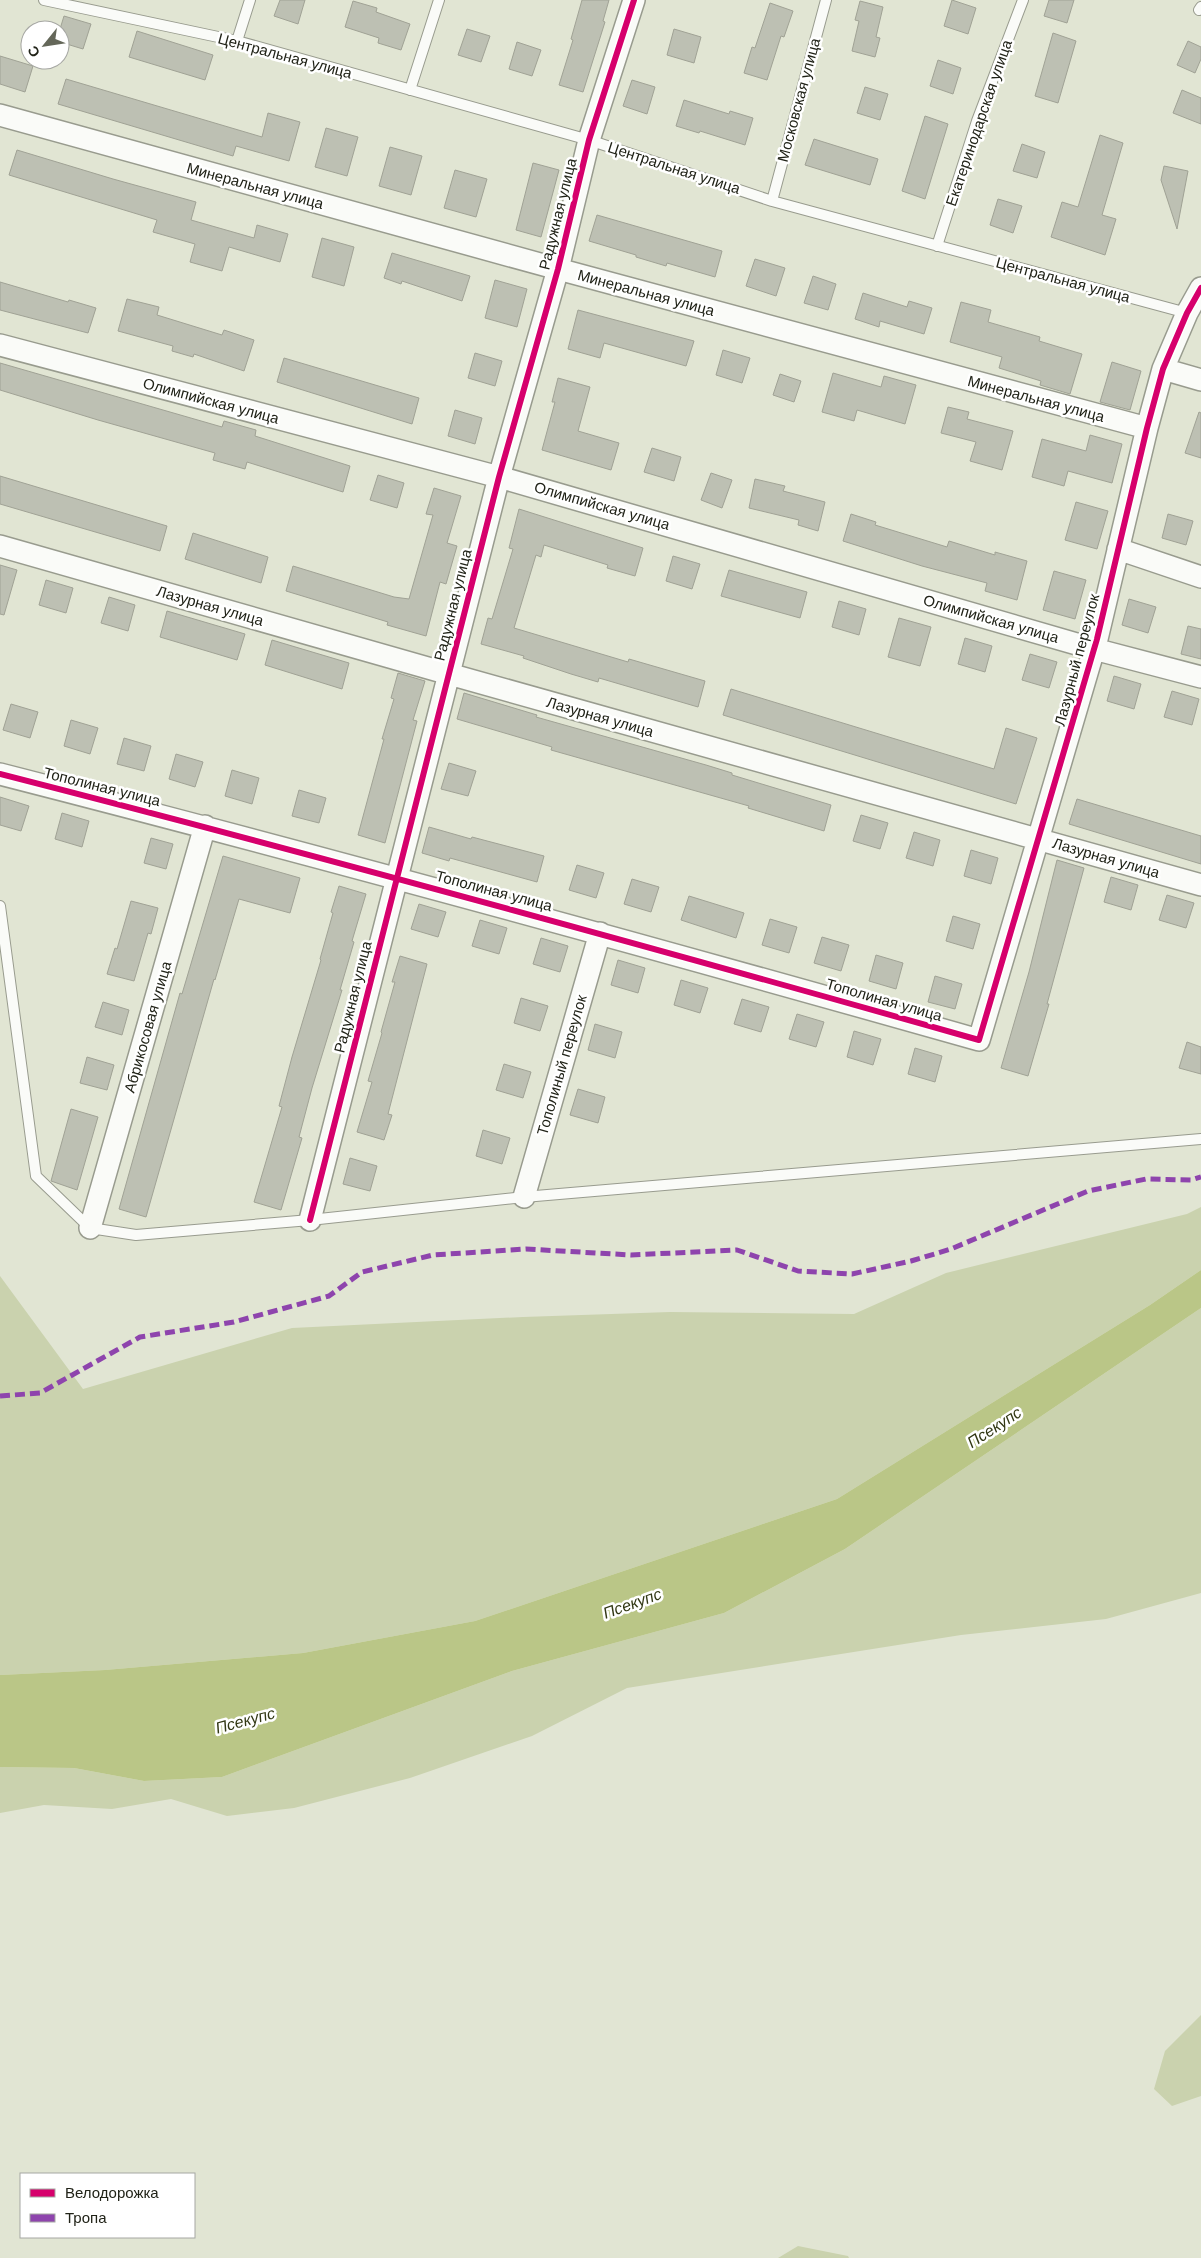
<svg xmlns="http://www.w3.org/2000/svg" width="1201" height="2258" viewBox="0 0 1201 2258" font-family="Helvetica,sans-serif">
<rect width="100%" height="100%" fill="#e1e5d3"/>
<path fill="#cad2ae" d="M1201,1207V1270L1150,1305L837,1499L475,1621L303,1653L105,1670L0,1675V1276L83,1389L292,1328L523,1317L670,1312L854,1314L946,1273L1187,1214Z
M1201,1308V1593L1106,1619L961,1635L627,1688L532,1736L410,1778L294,1808L227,1816L171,1799L112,1809L44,1805L0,1813V1767L74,1768L144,1781L222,1777L512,1671L724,1613L845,1549Z
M1201,2015V2096L1172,2106L1154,2089L1165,2051Z
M798,2246L848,2256L849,2258H778Z"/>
<path fill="#bac687" d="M1201,1270V1308L845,1549L724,1613L512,1671L222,1777L144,1781L74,1768L0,1767V1675L105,1670L303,1653L475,1621L837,1499L1150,1305Z"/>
<path fill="#bdc0b3" stroke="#a0a295" d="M280,0H305L298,24L274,16Z
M582,0H609L603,21L605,22L583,92L559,85L573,40L571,39Z
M952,0L976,8L968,34L944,26Z
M1049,0H1074L1067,23L1044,16Z
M353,1L377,8L376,12L410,24L401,50L378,43L379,38L345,27Z
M860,1L883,7L876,37L880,38L875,57L852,51L859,21L855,20Z
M770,3L793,11L784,37L781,36L767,80L744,73L752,47L755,48Z
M64,16L91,24L83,49L60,42V29Z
M467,29L490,36L481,62L458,55Z
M674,29L701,37L694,63L667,55Z
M137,31L213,55L205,80L129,57Z
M1053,33L1076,41L1058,103L1035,96Z
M1188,41L1201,47V59L1195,73L1177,65Z
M517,42L541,50L532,76L509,69Z
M0,56L33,66L25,92L0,84Z
M938,60L961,68L953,94L930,86Z
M66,79L262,137L268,113L300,122L289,161L236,146L233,156L58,104Z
M632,80L655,87L647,114L623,106Z
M865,87L888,94L880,120L857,113Z
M1182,90L1201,98V124L1173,113Z
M684,100L729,114L730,111L753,118L745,145L700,131L699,133L676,126Z
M925,116L948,124L925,199L902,191Z
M326,128L358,137L347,176L315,167Z
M1100,135L1123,143L1102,215L1116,219L1105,255L1051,237L1062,202L1078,207Z
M814,139L878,159L870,185L805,165Z
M1022,144L1045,152L1037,178L1013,171Z
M390,147L422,156L411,195L379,186Z
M17,150L113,179L196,202L191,220L254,238L257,225L288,234L280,262L229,247L222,271L190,262L195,244L153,232L157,220L9,175Z
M533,163L559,170L541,237L516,230Z
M1164,166L1188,171L1177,229L1161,180Z
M455,170L487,179L476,217L444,208Z
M998,199L1022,206L1013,233L990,225Z
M597,215L722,251L715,277L667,263L666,266L636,257V255L589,241Z
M322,238L354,247L344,286L312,277Z
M392,253L470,276L462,301L402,281L401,284L384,278Z
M755,259L785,268L776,296L746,286Z
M813,276L836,284L828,310L804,303Z
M495,280L527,289L517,327L485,318Z
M0,282L68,302L69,300L96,308L88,333L0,310Z
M863,293L907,307L909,301L932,308L924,334L880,321L879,327L855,319Z
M127,299L159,307L157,315L222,335L224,330L254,340L244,371L194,354L193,357L172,351L173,346L118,331Z
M961,302L991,310L988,322L1040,337L1039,341L1082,354L1070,394L1040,385L1041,381L999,368L1002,357L950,342Z
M578,310L694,341L686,366L604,343L600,358L568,349Z
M723,350L750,358L742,383L716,375Z
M475,353L502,361L495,386L468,378Z
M284,358L419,398L412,424L277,382Z
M1112,362L1141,371L1130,410L1100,402Z
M0,363L222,427L224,421L256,430L255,436L350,466L343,492L247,462L245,469L213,460L215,453L98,420L0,390Z
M833,373L881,387L884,376L916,385L905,424L857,410L854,421L822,412Z
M780,374L801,381L794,402L773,395Z
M558,378L590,387L578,431L619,443L611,470L542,450L555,402H552Z
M948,407L969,412L967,419L1013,431L1002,470L970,461L976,442L941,433Z
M455,410L482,418L475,444L448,436Z
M1199,412L1201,413V458L1185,453Z
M1090,435L1122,444L1112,483L1068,471L1064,486L1032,477L1042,439L1086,451Z
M652,448L681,457L674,481L644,472Z
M711,473L732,480L722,508L701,500Z
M378,475L404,483L397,508L370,500Z
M0,476L167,526L160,551L0,504Z
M755,479L785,486L783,491L825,502L818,531L798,525L799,520L749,508Z
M434,488L461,496L447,543L457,546L446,584L440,582L426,636L387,625L388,622L286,591L293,566L394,597L409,599L433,515L426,514Z
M1076,502L1108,511L1097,549L1065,540Z
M519,509L643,548L635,576L607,568L608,565L544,545L541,557L536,555L514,628L628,662L629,659L705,681L698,707L599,678L598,682L571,674L523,658L524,656L481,644L488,618L492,619L513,549L509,548Z
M851,514L876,522L875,525L947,547L949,541L995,555V552L1027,561L1017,600L985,591L987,583L922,566L843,541Z
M1168,514L1193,521L1186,545L1162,538Z
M193,533L268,557L261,583L185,559Z
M673,556L700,564L692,589L666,581Z
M0,565L17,570L4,615L0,614Z
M729,570L807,592L800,618L721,596Z
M1054,571L1086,580L1075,619L1043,610Z
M46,580L73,588L66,613L39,605Z
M109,597L135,605L128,631L101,623Z
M1129,599L1156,607L1148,633L1122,625Z
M839,601L866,609L859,635L832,627Z
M167,611L245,634L237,660L160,637Z
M899,618L931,627L920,666L888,657Z
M1188,626L1201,629V659L1181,654Z
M965,638L992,646L985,672L958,664Z
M272,640L349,663L342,689L265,665Z
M1030,654L1057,662L1049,688L1022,680Z
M398,673L425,681L413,720L417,721L385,843L358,835L384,739H382L394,699L391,698Z
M1114,676L1141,684L1134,709L1107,701Z
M731,689L994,769L1006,728L1037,738L1016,804L723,715Z
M1172,691L1199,699L1192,725L1164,717Z
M464,693L537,715L536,717L706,765L732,773V775L831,805L824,831L748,808L749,806L551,750L552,747L457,719Z
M11,704L38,712L30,738L3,730Z
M71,720L98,728L90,754L64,746Z
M124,738L151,746L144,771L117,764Z
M176,754L203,762L195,787L169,779Z
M449,763L476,771L468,796L441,789Z
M232,770L259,778L252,804L225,796Z
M299,790L326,798L319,823L292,816Z
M0,797L29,806L21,831L0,825Z
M1077,799L1201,836V864L1069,824Z
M62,813L89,821L82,847L55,839Z
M861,815L888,823L880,849L853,841Z
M429,827L471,839L472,837L544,856L537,882L450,858L449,861L422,853Z
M914,832L940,840L933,866L906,858Z
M151,838L173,844L166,869L144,863Z
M971,850L998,858L991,884L964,876Z
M223,856L300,878L290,913L239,899L215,980L214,979L146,1217L119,1209L180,993L182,994Z
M1057,860L1084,868L1047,1004H1049L1028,1076L1001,1068L1029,972Z
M577,865L604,873L596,898L569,890Z
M1111,877L1138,885L1131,910L1104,902Z
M632,879L659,887L651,912L624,904Z
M339,886L366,894L352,941L354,942L340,990H342L312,1088L299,1137L302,1138L281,1210L254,1202L282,1107L279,1106L292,1057L321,960L320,959L333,913L331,912Z
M1167,895L1194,903L1186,928L1159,920Z
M689,896L744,913L736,938L681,920Z
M131,901L158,908L151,934L148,933L134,981L107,974L115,948L117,949Z
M419,904L446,912L438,937L411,929Z
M953,916L980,924L973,949L946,941Z
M770,919L797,927L789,953L762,945Z
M480,920L507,928L499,954L472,946Z
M822,937L849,945L841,971L814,963Z
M541,938L568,946L560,972L533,964Z
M876,955L903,963L896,989L869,981Z
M400,956L427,964L388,1114L392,1115L384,1140L357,1132L372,1082L368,1081L382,1033L381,1032L395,982H392Z
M618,960L645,968L638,993L611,985Z
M935,976L962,984L955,1009L928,1002Z
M681,980L708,988L700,1013L674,1005Z
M521,998L548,1006L540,1031L514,1023Z
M742,999L769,1007L761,1032L734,1024Z
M103,1002L129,1010L122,1035L95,1027Z
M797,1014L824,1022L816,1047L789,1039Z
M595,1024L622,1032L615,1058L588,1050Z
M854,1031L881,1039L873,1065L847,1057Z
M1187,1042L1201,1047V1074L1179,1068Z
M915,1048L942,1056L935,1082L908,1074Z
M87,1057L114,1065L107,1090L80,1083Z
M504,1064L531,1072L523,1098L496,1090Z
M578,1089L605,1097L598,1123L570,1115Z
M71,1109L98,1117L77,1190L51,1181Z
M483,1130L510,1138L502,1164L476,1156Z
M350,1158L377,1166L370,1191L343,1184Z"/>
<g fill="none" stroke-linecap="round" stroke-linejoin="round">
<defs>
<path id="lane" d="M44,0L237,41L589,140L772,201L1187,313
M1199,10L1201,7
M237,41L250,0
M410,90L439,0
M772,201L826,0
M937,246L977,121L1023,0
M0,906L36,1176L90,1228L136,1235L310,1220L524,1197L1201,1139"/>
<path id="street" d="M0,115L558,269L1147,428
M0,345L499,477L1094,649L1201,677
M1163,369L1201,380
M0,546L449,674L1201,885
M1118,549L1201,577
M0,774C328,858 654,948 979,1040L1097,639L1147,428L1163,369L1187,313L1201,288
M524,1197L600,933
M310,1220L499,477L558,269L589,140L634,0
M90,1228L205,826"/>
</defs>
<use href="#lane" stroke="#989b8e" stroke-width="12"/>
<use href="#street" stroke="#989b8e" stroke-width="24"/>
<use href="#lane" stroke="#fafbf8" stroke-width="10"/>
<use href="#street" stroke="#fafbf8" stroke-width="21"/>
<path stroke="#8e44ad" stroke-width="5" stroke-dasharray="10 5" stroke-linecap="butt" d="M0,1396L40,1393L140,1337L234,1322L329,1296L362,1272L433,1255L526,1249L631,1255L737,1250L798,1271L852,1274L911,1261L951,1249L1088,1191L1146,1179L1191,1180L1201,1177"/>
<defs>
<path id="cycleway" d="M0,774C328,858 654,948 979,1040L1097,639L1147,428L1163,369L1187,313L1201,288
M310,1220L499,477L558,269L589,140L634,0"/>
</defs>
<use href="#cycleway" stroke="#fff" stroke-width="9"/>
<use href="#cycleway" stroke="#d6006c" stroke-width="6"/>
</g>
<g text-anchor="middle" stroke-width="5" stroke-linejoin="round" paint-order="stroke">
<g font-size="15" fill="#212318" stroke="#fff">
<text transform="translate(285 56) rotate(15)" y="5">Центральная улица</text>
<text transform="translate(799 100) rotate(-75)" y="5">Московская улица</text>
<text transform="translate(979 123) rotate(-71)" y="5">Екатеринодарская улица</text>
<text transform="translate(674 168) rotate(18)" y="5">Центральная улица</text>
<text transform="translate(255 186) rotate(15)" y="5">Минеральная улица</text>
<text transform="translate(558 214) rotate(-76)" y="5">Радужная улица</text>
<text transform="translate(1063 280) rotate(15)" y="5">Центральная улица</text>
<text transform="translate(646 293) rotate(15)" y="5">Минеральная улица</text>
<text transform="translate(1036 399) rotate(15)" y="5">Минеральная улица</text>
<text transform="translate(211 401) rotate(15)" y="5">Олимпийская улица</text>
<text transform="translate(602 506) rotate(16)" y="5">Олимпийская улица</text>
<text transform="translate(453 605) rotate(-76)" y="5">Радужная улица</text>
<text transform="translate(210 606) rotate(16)" y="5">Лазурная улица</text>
<text transform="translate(991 619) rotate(16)" y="5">Олимпийская улица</text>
<text transform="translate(1077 660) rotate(-75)" y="5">Лазурный переулок</text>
<text transform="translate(600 717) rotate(16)" y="5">Лазурная улица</text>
<text transform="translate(102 787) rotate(14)" y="5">Тополиная улица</text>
<text transform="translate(1106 858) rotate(16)" y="5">Лазурная улица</text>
<text transform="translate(494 891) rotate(15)" y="5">Тополиная улица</text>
<text transform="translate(353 997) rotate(-76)" y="5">Радужная улица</text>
<text transform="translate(884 1000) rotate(16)" y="5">Тополиная улица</text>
<text transform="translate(148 1027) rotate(-74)" y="5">Абрикосовая улица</text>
<text transform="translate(562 1065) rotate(-74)" y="5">Тополиный переулок</text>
</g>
<g font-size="16" font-style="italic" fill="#323814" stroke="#fff">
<text transform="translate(994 1427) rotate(-33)" y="6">Псекупс</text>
<text transform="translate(632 1603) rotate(-20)" y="6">Псекупс</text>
<text transform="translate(245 1720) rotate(-15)" y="6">Псекупс</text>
</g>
</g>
<rect x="20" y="2173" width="175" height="65" fill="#ffffff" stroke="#a6a7a3"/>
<rect x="30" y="2189" width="25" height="8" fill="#d6006c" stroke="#a6a7a3"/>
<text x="65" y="2198" font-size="15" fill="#212318">Велодорожка</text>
<rect x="30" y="2214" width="25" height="8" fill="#8e44ad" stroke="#a6a7a3"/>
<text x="65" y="2223" font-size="15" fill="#212318">Тропа</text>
<g transform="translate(45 45) rotate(240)"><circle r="24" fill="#ffffff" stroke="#a6a7a3"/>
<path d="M0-4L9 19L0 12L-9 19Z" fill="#646759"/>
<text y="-8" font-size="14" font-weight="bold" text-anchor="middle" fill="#212318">С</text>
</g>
</svg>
